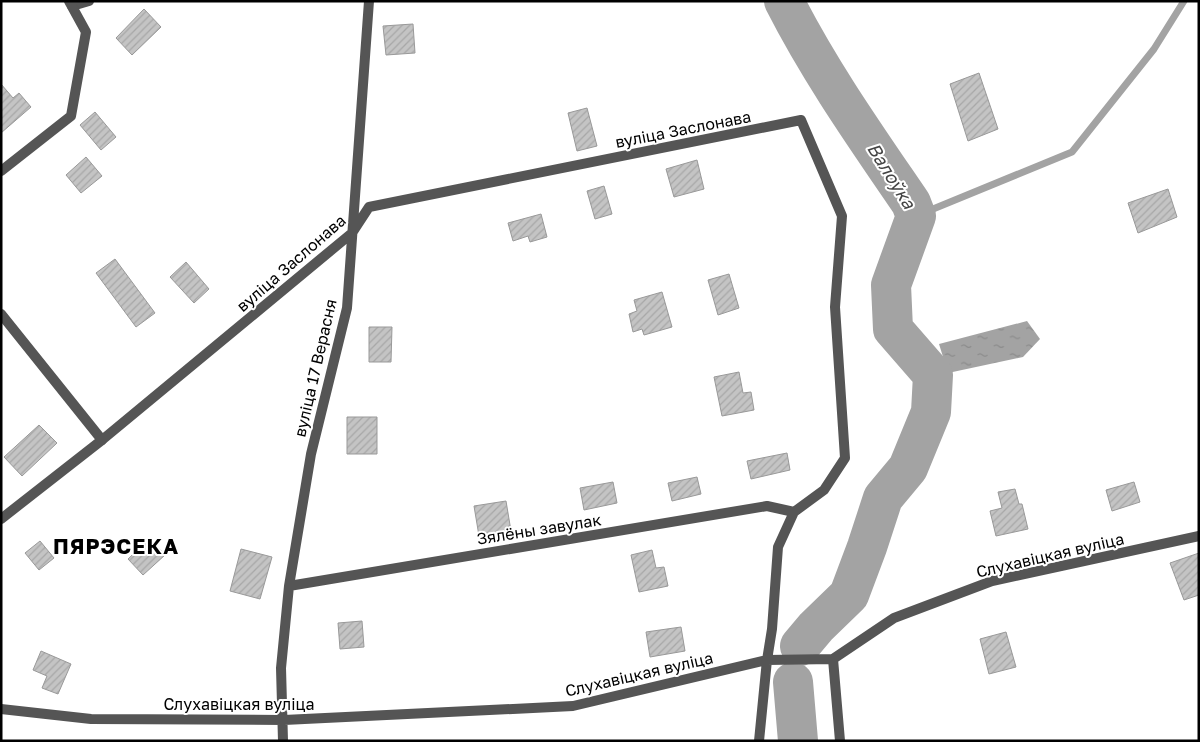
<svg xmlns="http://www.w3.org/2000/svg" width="1200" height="742" viewBox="0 0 1200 742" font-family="'Golos Text',sans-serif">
<defs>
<pattern id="water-ripples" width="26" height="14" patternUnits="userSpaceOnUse" patternTransform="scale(1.25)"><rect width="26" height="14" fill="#a3a3a3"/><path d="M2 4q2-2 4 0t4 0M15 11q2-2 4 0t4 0" fill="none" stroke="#8b8b8b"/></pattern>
<pattern id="building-hatch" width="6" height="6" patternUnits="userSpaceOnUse" patternTransform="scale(1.25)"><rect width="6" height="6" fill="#c4c4c4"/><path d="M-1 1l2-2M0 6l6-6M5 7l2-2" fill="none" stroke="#a7a7a7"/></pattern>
</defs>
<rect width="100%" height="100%" fill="#fff"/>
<path fill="url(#water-ripples)" d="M1027,321L1040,339L1023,357L948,373L939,344Z"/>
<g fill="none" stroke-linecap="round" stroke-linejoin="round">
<path stroke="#a3a3a3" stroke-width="7" d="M916,216L1072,152L1154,49L1184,1"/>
<path stroke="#a3a3a3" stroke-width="40" d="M784,1C820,72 866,137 911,203L916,216L891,285L893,329L933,375L931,412L908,468L883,498L867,547L849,595L816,627L800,646
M793,682L798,741"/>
</g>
<path fill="url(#building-hatch)" stroke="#999" d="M144,9L161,27L132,55L116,38Z
M413,24L415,53L386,55L383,26Z
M979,73L998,129L968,141L950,84Z
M1,84L13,98L19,93L31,107L1,133Z
M587,108L597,146L577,151L568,113Z
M95,112L116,137L101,150L80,125Z
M86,157L102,176L81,193L66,175Z
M697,160L704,189L674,197L666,169Z
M604,186L612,214L595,219L587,191Z
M1168,189L1177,217L1138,233L1128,203Z
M541,214L547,237L530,242L528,236L513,241L508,223Z
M115,259L155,313L136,327L96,273Z
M186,262L209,289L194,303L170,277Z
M729,274L739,308L718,315L708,280Z
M662,292L672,327L644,335L642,329L633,332L629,314L637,311L634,300Z
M369,327H392L391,362H369Z
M739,372L743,393L751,392L754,410L722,416L714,377Z
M347,417H377V454H347Z
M39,425L57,443L22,476L4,457Z
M787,453L790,470L751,479L747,461Z
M697,477L701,494L672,501L668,483Z
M613,482L617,503L584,510L580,488Z
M1134,482L1140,502L1112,511L1106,490Z
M1015,489L1019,504H1022L1028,529L996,536L990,511L1002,508L998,492Z
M506,501L512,537L480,542L474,506Z
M150,538L165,555L143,575L128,559Z
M40,541L54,558L39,570L25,553Z
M241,549L272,557L260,599L230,591Z
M652,550L656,568L664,567L668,586L639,592L631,555Z
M1199,553V595L1184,600L1170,563Z
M362,621L364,647L340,649L338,623Z
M681,627L685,651L650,657L646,632Z
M1006,632L1016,667L989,674L980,639Z
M41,651L71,664L58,694L42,688L47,676L33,670Z"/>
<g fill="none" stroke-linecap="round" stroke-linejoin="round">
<path stroke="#555" stroke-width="10" d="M72,6L89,1
M1,314L102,440"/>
<path stroke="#555" stroke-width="10" d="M1,171L71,116L86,32L69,1
M1,519L102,440L352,233L369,207L801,120L842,216L835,307L845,458L824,490L794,512L778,547L772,629L767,660L759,741
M289,586L767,506L794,512
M833,659L840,741
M1,709L91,719L284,720L573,706L767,660L833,659L894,618L992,581L1199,536
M283,741L281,668L289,586L311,454L347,308L369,1"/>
</g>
<g text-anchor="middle" stroke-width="4" stroke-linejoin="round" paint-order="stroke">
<g font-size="16" fill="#000" stroke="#fff">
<text transform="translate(683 129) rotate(-11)" y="6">вуліца Заслонава</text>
<text transform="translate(291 263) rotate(-41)" y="6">вуліца Заслонава</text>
<text transform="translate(315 368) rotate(-77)" y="6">вуліца 17 Верасня</text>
<text transform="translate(539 529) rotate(-9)" y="6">Зялёны завулак</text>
<text transform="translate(1050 555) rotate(-13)" y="6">Слухавіцкая вуліца</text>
<text transform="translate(639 674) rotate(-13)" y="6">Слухавіцкая вуліца</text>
<text x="239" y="710">Слухавіцкая вуліца</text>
</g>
<g font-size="18" font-style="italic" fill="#444" stroke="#fff">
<text transform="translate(891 176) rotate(58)" y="6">Валоўка</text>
</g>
<g font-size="21" font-weight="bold" letter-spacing="1" fill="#000" stroke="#fff">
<text x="116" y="554">ПЯРЭСЕКА</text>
</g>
</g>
<rect width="1200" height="742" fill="none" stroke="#000000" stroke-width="5"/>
</svg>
